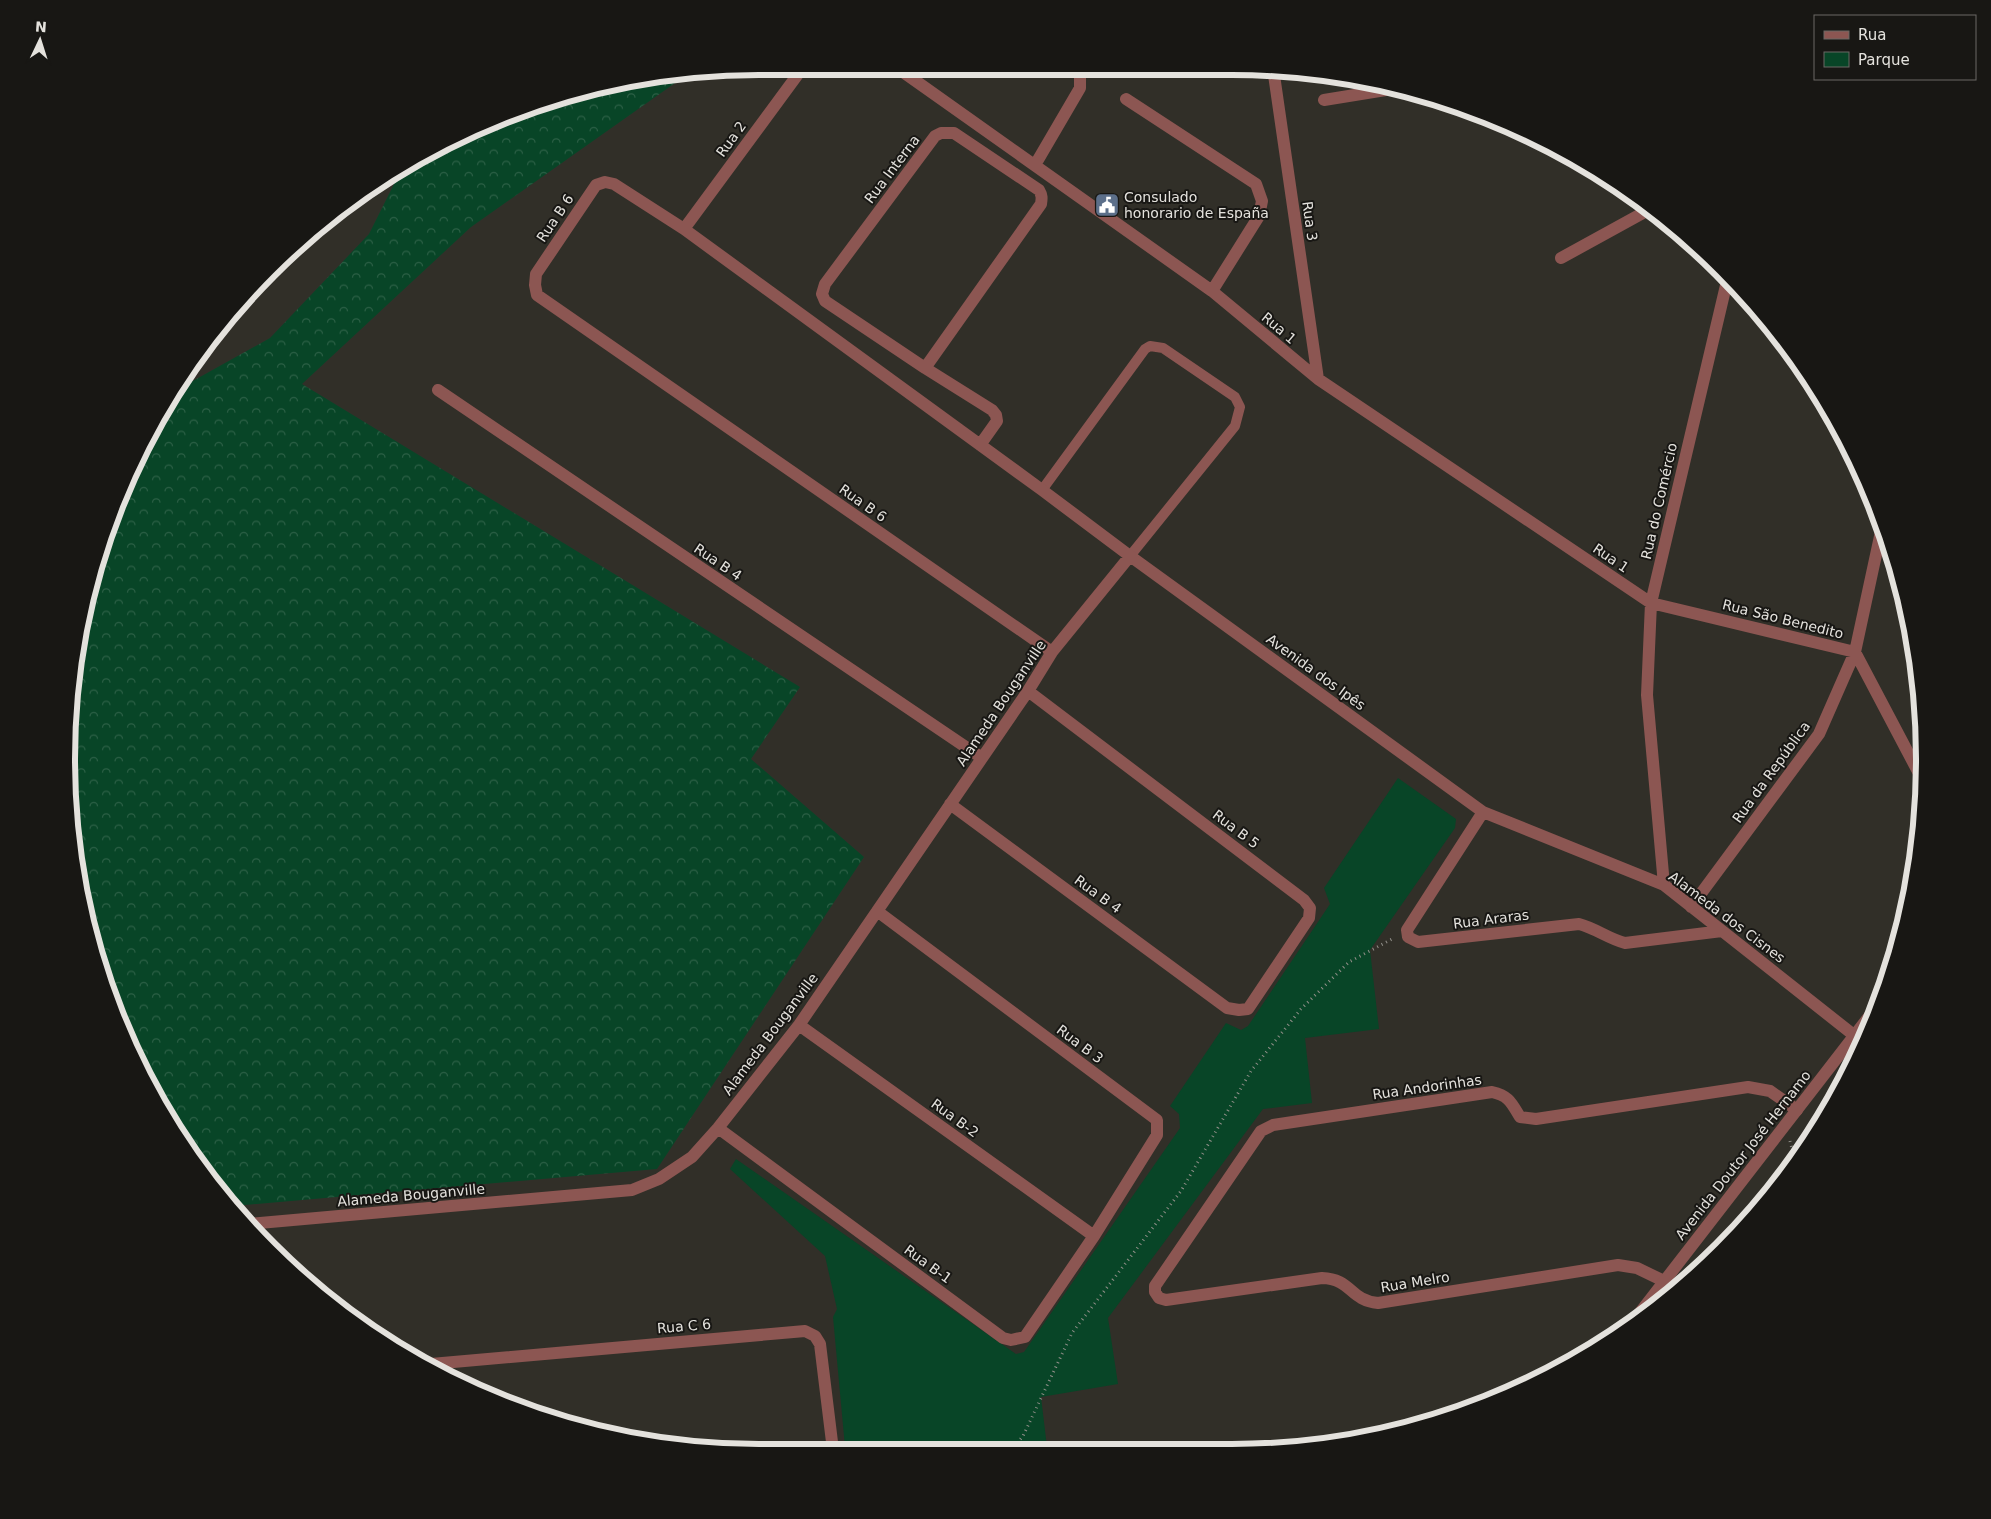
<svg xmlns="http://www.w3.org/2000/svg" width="1991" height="1519" viewBox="0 0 1991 1519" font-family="'DejaVu Sans',sans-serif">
<defs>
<pattern id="forest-crowns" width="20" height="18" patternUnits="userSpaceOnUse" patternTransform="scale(1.25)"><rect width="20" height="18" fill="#084527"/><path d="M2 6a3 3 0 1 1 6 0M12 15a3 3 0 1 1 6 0" fill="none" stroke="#2c6046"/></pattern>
</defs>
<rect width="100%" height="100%" fill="#312f28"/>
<path fill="#084527" d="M1398,778L1456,819L1455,828L1370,950L1379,1029L1305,1038L1312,1103L1263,1109L1108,1318L1118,1384L1041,1397L1047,1447H845L833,1317L837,1309L825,1256L730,1169L736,1159L1016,1354L1024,1352L1180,1128L1179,1114L1170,1106L1226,1023L1241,1030L1248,1026L1330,904L1324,888Z
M1833,1098L1808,1144L1722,1249L1715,1255Z"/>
<path fill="url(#forest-crowns)" d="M685,76L471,227L302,384L800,687L751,759L864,857L657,1169L234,1206L183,1145L103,983L68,805L80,624L138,453L173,392L270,338L369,234L402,168L413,159L580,90Z"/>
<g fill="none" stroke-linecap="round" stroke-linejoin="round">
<path stroke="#918f89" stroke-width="3" stroke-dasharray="1 4" stroke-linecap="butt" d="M1790,1141L1795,1161
M1014,1447L1023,1436L1072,1333L1181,1191L1251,1071L1301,1009L1349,962L1394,938"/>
<path stroke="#8c5652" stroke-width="10" d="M1042,490L1145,349L1150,346L1163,348L1235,397L1240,407L1235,426L1130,556"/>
<path stroke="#8c5652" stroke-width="12" d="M896,67L1212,291L1318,379L1651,603L1855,652L1923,781
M1273,68L1318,379
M1126,99L1256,184L1262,201L1259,216L1212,291
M1324,100L1398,88
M1035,165L1080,88V67
M684,229L804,66
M1561,258L1652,208
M925,368L1041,204C1042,198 1042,195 1039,190L954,133H941L935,136L825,284L822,294L825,301L925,368L992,410L996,415L997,421L980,445
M438,390L982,758
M1052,652L537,295L535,285L536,274L596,185L605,182L614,184L684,229L1042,490L1130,556L1483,812L1664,885L1855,1036
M950,804L1227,1008L1239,1010L1248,1009L1309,918L1310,908L1304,900L1028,691
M1483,812L1407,930L1408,937L1418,942L1579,924C1595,928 1609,939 1625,943L1722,931
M1664,885L1647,695L1651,603L1728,277
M1691,907L1819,734L1855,652L1882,527
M799,1025L1094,1236
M718,1128L1003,1338L1011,1340L1025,1337L1094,1236L1157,1135V1120L877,911
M248,1224L632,1190L659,1179L692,1157L718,1128L799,1025L1028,691L1052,652L1130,556
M1664,1281L1637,1268L1618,1265L1378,1303C1349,1300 1352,1279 1322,1278L1166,1300L1159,1298L1155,1292V1286L1261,1131L1273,1125L1492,1092C1509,1096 1511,1102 1520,1117L1536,1119L1748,1087L1770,1091L1797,1110
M431,1364L805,1331L815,1336L820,1344L832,1442L831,1447"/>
<path stroke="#8c5652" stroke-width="12" d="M1632,1323L1878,1005"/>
</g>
<defs>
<symbol id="civic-square" viewBox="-11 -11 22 22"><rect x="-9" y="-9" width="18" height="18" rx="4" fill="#5c6f8a" stroke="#181714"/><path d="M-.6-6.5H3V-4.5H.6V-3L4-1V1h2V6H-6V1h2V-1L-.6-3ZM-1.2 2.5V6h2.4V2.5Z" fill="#fff"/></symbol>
</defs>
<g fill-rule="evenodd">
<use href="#civic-square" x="1093" y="191" width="28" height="28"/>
</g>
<g text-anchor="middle" stroke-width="4" stroke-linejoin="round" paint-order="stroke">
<g font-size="14" fill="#e4e2dd" stroke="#181714">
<text transform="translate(731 139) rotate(-54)" y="5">Rua 2</text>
<text transform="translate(892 169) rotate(-53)" y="5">Rua Interna</text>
<text transform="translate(555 218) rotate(-56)" y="5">Rua B 6</text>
<text transform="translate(1310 221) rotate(82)" y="5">Rua 3</text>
<text transform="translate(1279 328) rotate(40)" y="5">Rua 1</text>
<text transform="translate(1659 501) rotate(-77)" y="5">Rua do Comércio</text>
<text transform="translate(863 503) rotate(35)" y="5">Rua B 6</text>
<text transform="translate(1611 558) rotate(34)" y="5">Rua 1</text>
<text transform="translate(718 562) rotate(34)" y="5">Rua B 4</text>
<text transform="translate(1783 619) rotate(14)" y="5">Rua São Benedito</text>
<text transform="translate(1316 672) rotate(36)" y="5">Avenida dos Ipês</text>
<text transform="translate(1001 703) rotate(-56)" y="5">Alameda Bouganville</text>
<text transform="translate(1771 772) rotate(-54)" y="5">Rua da República</text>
<text transform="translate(1236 829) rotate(37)" y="5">Rua B 5</text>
<text transform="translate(1098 894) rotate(36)" y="5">Rua B 4</text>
<text transform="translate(1727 917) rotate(37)" y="5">Alameda dos Cisnes</text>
<text transform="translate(1491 919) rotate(-7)" y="5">Rua Araras</text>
<text transform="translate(770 1034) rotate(-53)" y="5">Alameda Bouganville</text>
<text transform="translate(1080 1044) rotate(37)" y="5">Rua B 3</text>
<text transform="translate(1427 1087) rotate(-8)" y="5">Rua Andorinhas</text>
<text transform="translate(955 1118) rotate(36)" y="5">Rua B-2</text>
<text transform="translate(1743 1155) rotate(-52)" y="5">Avenida Doutor José Hernamo</text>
<text transform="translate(411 1195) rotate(-5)" y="5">Alameda Bouganville</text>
<text transform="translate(928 1264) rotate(36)" y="5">Rua B-1</text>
<text transform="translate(1415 1282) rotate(-9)" y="5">Rua Melro</text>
<text transform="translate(684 1326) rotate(-5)" y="5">Rua C 6</text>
</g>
<g font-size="14" fill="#e4e2dd" stroke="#181714" text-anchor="start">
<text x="1124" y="202">Consulado<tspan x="1124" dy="16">honorario de España</tspan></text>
</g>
</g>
<path d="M0 0H1991V1519H0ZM759 75H1232A684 684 0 0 1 1916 759V760A684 684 0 0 1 1232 1444H759A684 684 0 0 1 75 760V759A684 684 0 0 1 759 75Z" fill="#181714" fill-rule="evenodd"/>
<path fill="none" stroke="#e4e2dd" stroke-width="6" d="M759 75H1232A684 684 0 0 1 1916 759V760A684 684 0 0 1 1232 1444H759A684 684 0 0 1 75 760V759A684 684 0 0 1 759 75Z"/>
<rect x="1814" y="15" width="162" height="65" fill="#181714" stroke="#6a6864"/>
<rect x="1824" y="31" width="25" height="8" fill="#8c5652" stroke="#6a6864"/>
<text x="1858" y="40" font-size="15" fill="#e4e2dd">Rua</text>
<rect x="1824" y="52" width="25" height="15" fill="#084527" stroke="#6a6864"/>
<text x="1858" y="65" font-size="15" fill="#e4e2dd">Parque</text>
<g transform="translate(40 40) rotate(4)" stroke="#181714" stroke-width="4" paint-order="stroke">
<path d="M0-4L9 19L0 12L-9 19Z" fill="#e4e2dd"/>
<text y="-8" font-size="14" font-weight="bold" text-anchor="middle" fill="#e4e2dd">N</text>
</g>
</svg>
